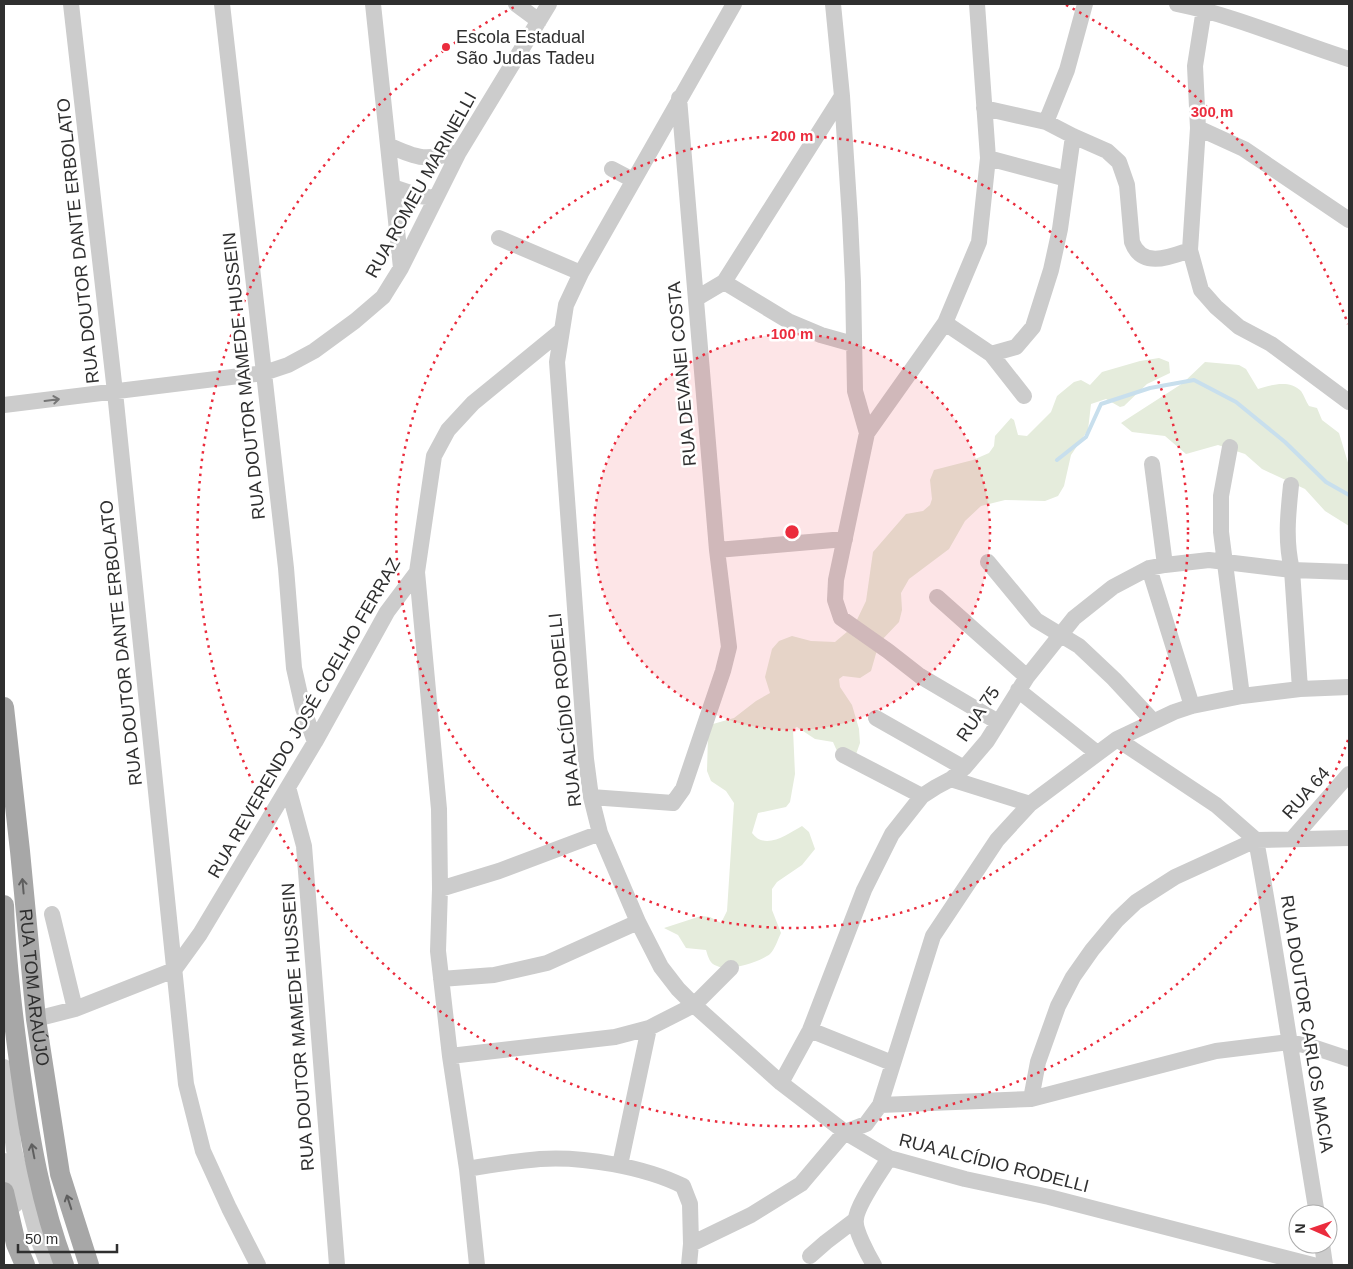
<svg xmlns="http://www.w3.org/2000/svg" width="1353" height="1269" viewBox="0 0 1353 1269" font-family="Helvetica,sans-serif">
<rect width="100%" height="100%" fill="#fff"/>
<path fill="#e5ecdc" d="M1159,358L1169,362L1170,373L1147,384L1124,406L1120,407L1106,399L1091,404L1088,430L1071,455L1064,486L1058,496L1045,501L1005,500L981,506L965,521L949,549L909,579L901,593L902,610L899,622L879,643L871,671L860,678L843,676L839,679L840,687L852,705L859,729L860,743L854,760H841L833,742L815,739L797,727L793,729L795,774L790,802L786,807L758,813L752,833C765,851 788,834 802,826L809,832L815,849L802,865L777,882L772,889V910L781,933C778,939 775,949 770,954C760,962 728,972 717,966C710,964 708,957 706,950L686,948L678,935L664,928L701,916L710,917L721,923L727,911L734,803L726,791L711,781L707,771L708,736L713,724L734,718L756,701L770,693L765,677L772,649L779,641L792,636L811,641L835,642L854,626L866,601L873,552L906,514L923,511L930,505L932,499L930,480L934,470L973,460L989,453L994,446L995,436L1011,418L1014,420L1018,435L1027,436L1051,412L1057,396L1074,382L1081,380L1090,385L1102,372L1140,361Z
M1205,362L1239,365L1246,369L1258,389C1271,385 1289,379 1301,391C1304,395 1306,402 1309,406L1317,408L1322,420L1339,433L1349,466V526L1325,511L1305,489L1262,469L1245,454L1218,445L1186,454L1165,436L1132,432L1121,423L1183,383Z"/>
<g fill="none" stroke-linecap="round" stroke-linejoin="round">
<path stroke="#c8dfed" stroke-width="4" d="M1057,460L1086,437L1101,404L1150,388L1194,380L1236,402L1285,442L1326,482L1349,495"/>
<path stroke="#ccc" stroke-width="16" d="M71,4L115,392L186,1084L203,1151L229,1208L258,1265
M222,4L264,373L286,568L294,668L303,708L315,742
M373,4L401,268
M516,4L539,21
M734,4L581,273L566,305L557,362L586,759L591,797L600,833L638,922L661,967L678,989L694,1005L781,1083L845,1132L889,1158L965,1179L1049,1197L1313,1265
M833,4L842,96L850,219L853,282L855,391L867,433
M977,4L988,158L979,242L945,323L867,433L836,580L835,600L841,618L888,651L920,676L998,722
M1177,4C1236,16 1292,41 1349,59
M1203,4L1204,9L1195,66L1198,128L1190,250L1201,290L1216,307L1239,327L1271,344L1349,402
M984,108L1046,122L1073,136L1107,151L1119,162L1127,185L1132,242C1142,269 1170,257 1190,250
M1046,122L1067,70L1085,4
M1198,128L1244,149L1349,220
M388,145C420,160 425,160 459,152
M988,158L1067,179
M612,169L633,180
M393,187L420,196L435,198
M499,238L581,273
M724,282L790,322L821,335L853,344
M697,298L724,282L842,96
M945,323L991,354L1016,347L1033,327L1051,270L1060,229L1073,136
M991,354L1024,396
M4,405L264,373L288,365L314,351L355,321L383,297L401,268L459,152L549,4
M1230,447L1221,496V532L1242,696
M1152,464L1165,565
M1291,485C1288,514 1285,541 1292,570L1300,689
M717,550L845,539
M988,562L1036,620L1079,646L1114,679L1153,721
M1149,568L1192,706
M417,572L439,809L440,889L438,951L450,1056L467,1169L477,1265
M937,597L1027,677
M1018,690L1097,753
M876,718L964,768
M1117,739L1216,805L1256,840
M843,755L922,796
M951,779L1030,804
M288,787L304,846L337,1265
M591,797L673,803L683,789L723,671L729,647L717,550L679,98
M1293,838L1349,774
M1256,840C1279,964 1296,1089 1317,1214
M440,889L499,871L600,833
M52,914L75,1009
M441,979L494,975L547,963L638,922
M36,1019L75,1009L174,970L200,934L315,742L387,612L417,572L434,456L448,430L473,403L561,331
M810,1030L892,1063
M450,1056L615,1037L649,1028L694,1005L731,968
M4,1067L14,1150L38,1239L48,1265
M781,1083L810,1030L864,890L892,834L922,796L936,787L951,779L964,768L987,741L1027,677L1074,618L1113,587L1149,568L1165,565L1209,560L1292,570L1349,572
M1031,1099L1038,1062L1058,1006L1073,977L1092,950L1117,920L1136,902L1175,877L1256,840L1349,838
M880,1105L933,936L997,840L1030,804L1117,739L1174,712L1192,706L1242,696L1300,689L1349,687
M4,1161L15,1205
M620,1165L649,1028
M467,1169C491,1165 516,1161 540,1159C583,1156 645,1167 683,1186L690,1204L691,1244L689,1265
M691,1244L751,1215L801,1184L845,1132L866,1124L880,1105L1031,1099L1216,1051L1289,1042L1313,1047L1349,1059
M1322,1244L1325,1265
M810,1256L826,1242L855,1220
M874,1265C868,1255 854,1229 856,1219C857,1204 881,1172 889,1158"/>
<g stroke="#a7a7a7" stroke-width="20">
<path id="s1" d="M4,707L20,851L36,1019L60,1174L89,1265"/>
<path d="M4,905C6,962 13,1019 21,1076C30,1140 41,1204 64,1265"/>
<path d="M4,1192L16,1244L25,1265"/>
</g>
</g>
<defs><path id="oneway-shaft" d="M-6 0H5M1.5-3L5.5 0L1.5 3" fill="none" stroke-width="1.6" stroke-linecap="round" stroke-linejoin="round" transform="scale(1.25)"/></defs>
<use stroke="#767676" href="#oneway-shaft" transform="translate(52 400) rotate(-7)"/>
<g stroke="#5f5f5f">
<use href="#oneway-shaft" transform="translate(23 886) rotate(-95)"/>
<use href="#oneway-shaft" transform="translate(33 1151) rotate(-101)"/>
<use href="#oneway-shaft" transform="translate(69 1202) rotate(-108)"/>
</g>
<circle cx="792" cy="532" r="198" fill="#eb2c3d" fill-opacity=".12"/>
<g fill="none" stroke="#eb2c3d" stroke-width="2.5" stroke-dasharray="2.5 5">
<circle cx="792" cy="532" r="198"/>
<circle cx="792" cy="532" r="396"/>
<path d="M1348 740A594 594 0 1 1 518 5M1066 5A594 594 0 0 1 1348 324"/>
</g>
<circle fill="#eb2c3d" stroke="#fff" stroke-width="2" cx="446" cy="47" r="5"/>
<g text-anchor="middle" stroke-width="5" stroke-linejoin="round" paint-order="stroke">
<g font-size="18" fill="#2f2f2f" stroke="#fff" text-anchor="start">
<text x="456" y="43">Escola Estadual<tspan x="456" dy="21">São Judas Tadeu</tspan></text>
</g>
<g font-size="18" fill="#2f2f2f" stroke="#fff">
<text transform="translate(421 185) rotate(-61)" y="6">RUA ROMEU MARINELLI</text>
<text transform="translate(78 241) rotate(-96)" y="6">RUA DOUTOR DANTE ERBOLATO</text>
<text transform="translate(682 374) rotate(-95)" y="6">RUA DEVANEI COSTA</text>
<text transform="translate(244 376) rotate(-96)" y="6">RUA DOUTOR MAMEDE HUSSEIN</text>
<text transform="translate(121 643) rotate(-96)" y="6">RUA DOUTOR DANTE ERBOLATO</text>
<text transform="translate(565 710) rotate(-96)" y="6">RUA ALCÍDIO RODELLI</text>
<text transform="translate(978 714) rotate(-56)" y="6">RUA 75</text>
<text transform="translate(304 718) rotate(-60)" y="6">RUA REVERENDO JOSÉ COELHO FERRAZ</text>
<text transform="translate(1306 793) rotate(-49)" y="6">RUA 64</text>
<text dy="6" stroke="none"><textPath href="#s1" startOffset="282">RUA TOM ARAÚJO</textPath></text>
<text transform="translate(1307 1024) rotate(81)" y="6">RUA DOUTOR CARLOS MACIA</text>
<text transform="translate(298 1027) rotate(-94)" y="6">RUA DOUTOR MAMEDE HUSSEIN</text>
<text transform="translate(994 1163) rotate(14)" y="6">RUA ALCÍDIO RODELLI</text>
</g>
</g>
<circle cx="792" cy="532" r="8" fill="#eb2c3d" stroke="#fff" stroke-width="2.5"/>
<g font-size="15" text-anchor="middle" font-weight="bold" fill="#eb2c3d" stroke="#fff" stroke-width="5" stroke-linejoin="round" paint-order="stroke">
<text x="1212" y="117">300 m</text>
<text x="792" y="141">200 m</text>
<text x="792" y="339">100 m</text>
</g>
<rect width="1353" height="1269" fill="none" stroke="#2f2f2f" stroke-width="10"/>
<g transform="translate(1313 1229) rotate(272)"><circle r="24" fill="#ffffff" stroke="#acacac"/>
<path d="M0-4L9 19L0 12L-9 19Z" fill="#eb2c3d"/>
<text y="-8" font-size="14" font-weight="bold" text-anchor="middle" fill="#2f2f2f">N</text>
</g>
<path d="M18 1244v8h99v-8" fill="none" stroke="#2f2f2f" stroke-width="2.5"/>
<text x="25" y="1244" font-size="15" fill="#2f2f2f" stroke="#ffffff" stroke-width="4" paint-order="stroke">50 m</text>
</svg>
